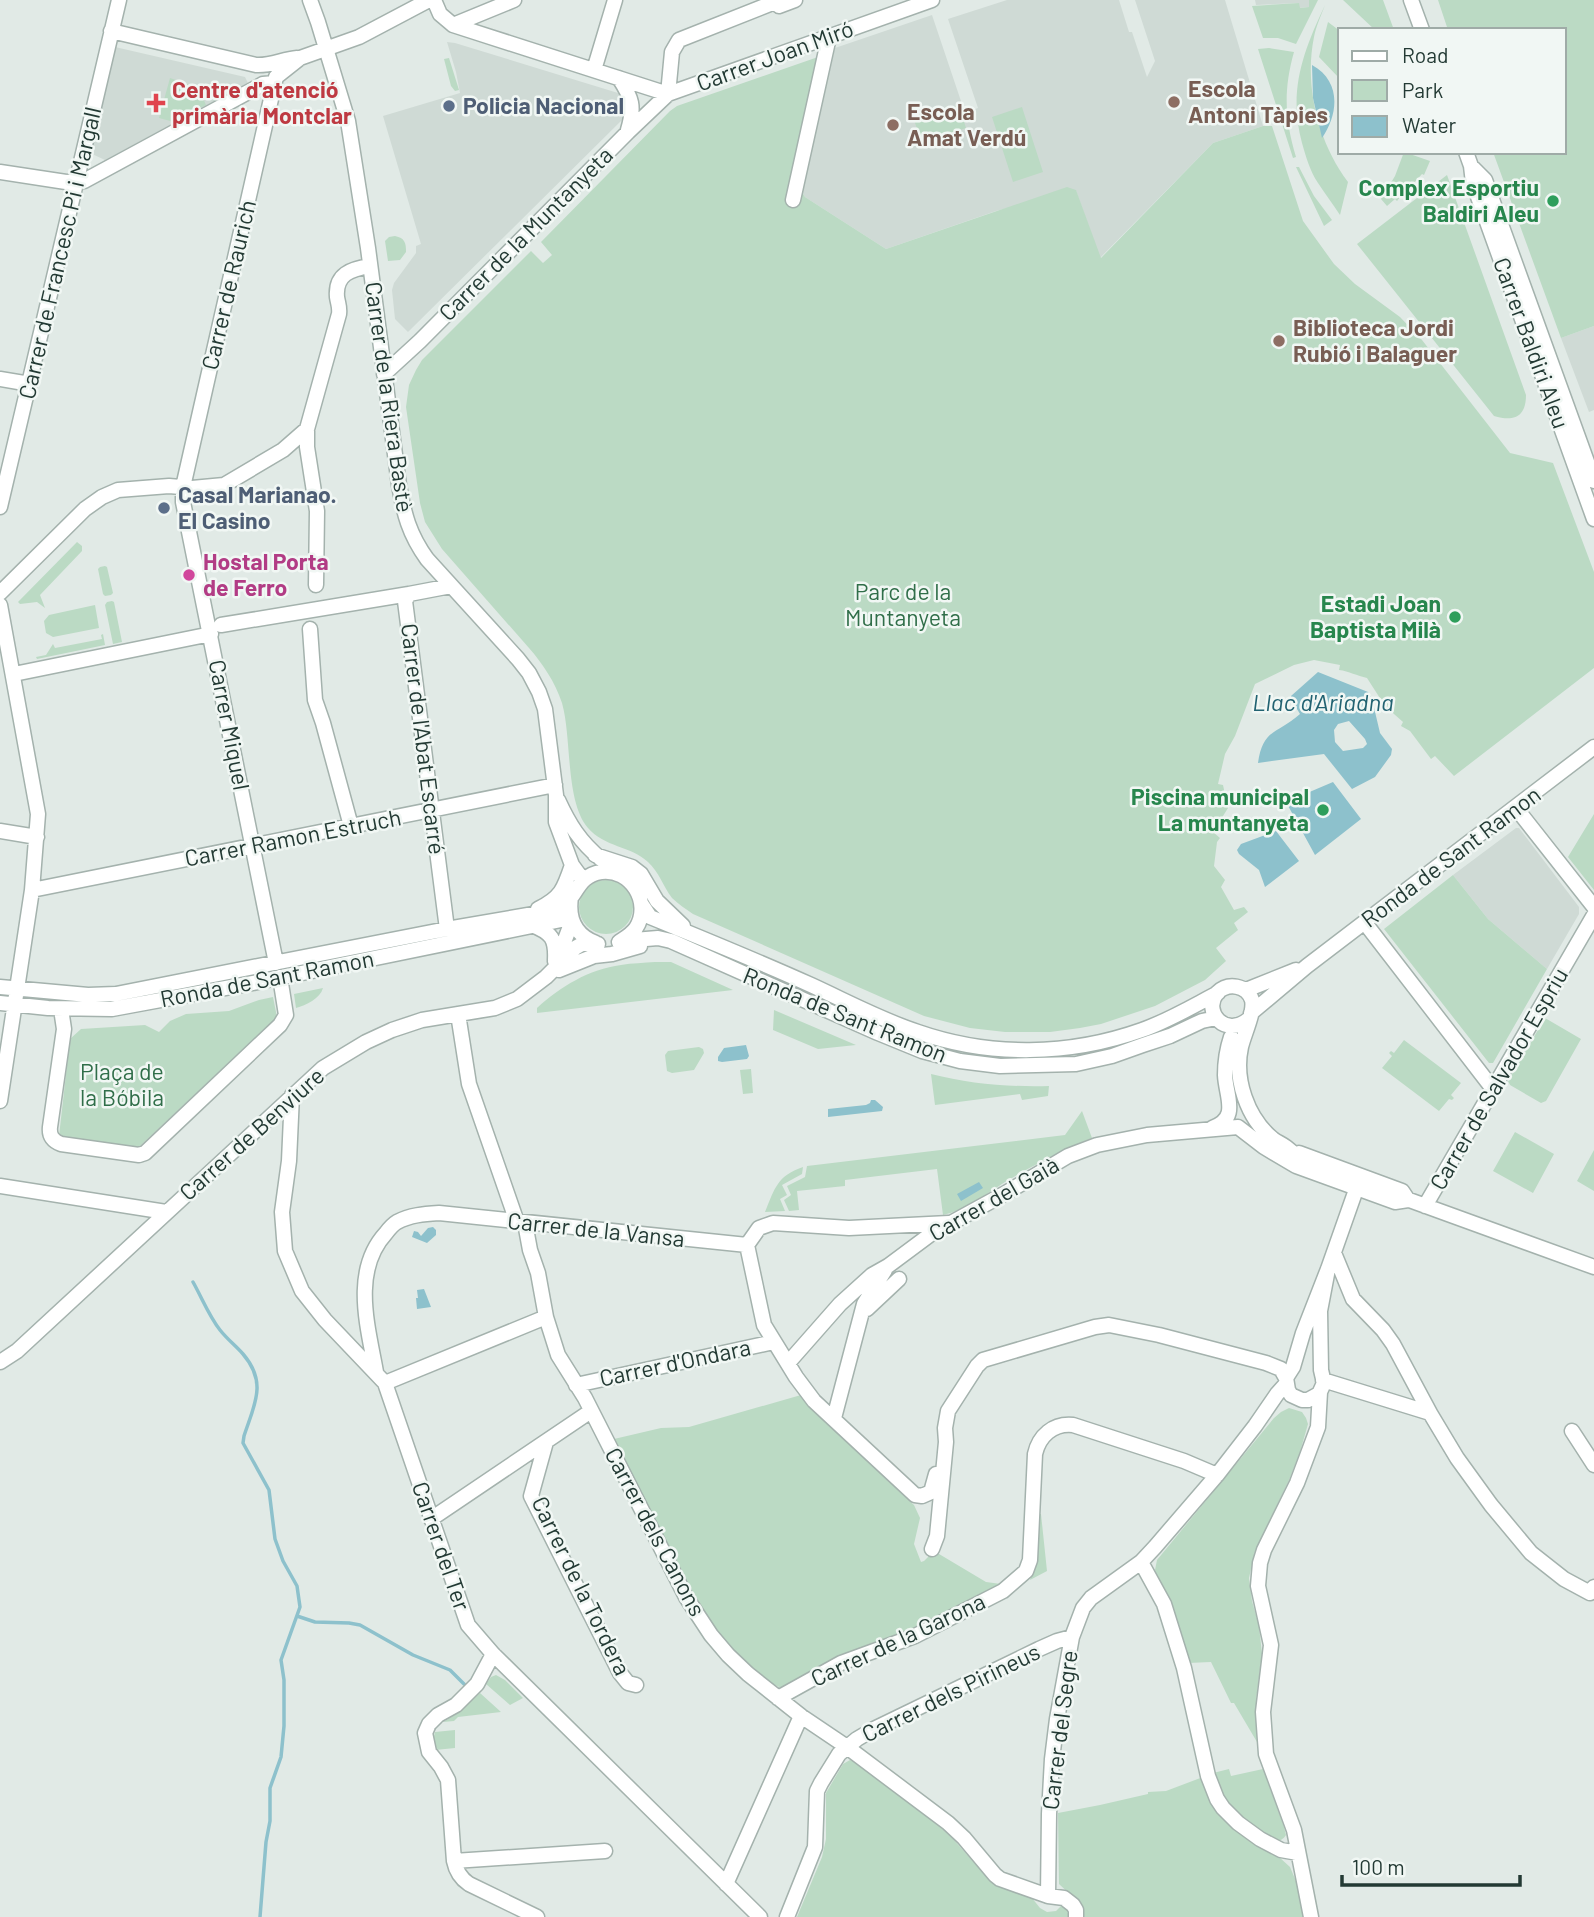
<svg xmlns="http://www.w3.org/2000/svg" width="1594" height="1917" viewBox="0 0 1594 1917" font-family="Barlow,sans-serif">
<rect width="100%" height="100%" fill="#e1eae6"/>
<path fill="#cfdad5" d="M1007,0H1119L1129,32H1132L1147,77L1155,61L1135,0H1225L1263,126L1213,143L1100,258L1076,191L996,211L886,249L805,197L802,192L835,48L932,15L965,113L978,108L948,19Z
M1255,0H1309V7L1299,8V3L1256,5Z
M447,42L455,43L618,93L621,94L626,106L624,118L408,332L395,319L392,290L394,283L416,253V246L421,244L383,116L460,93L456,72Z
M115,47L245,77L248,83L105,160L90,153Z
M1594,326V410L1589,412L1561,338Z
M1516,828H1519L1579,907V914L1547,969L1488,919L1453,875Z"/>
<path fill="#bbdac4" d="M1309,0H1318L1296,44L1278,38H1263L1252,6L1299,3L1300,8L1309,7Z
M1343,0H1383L1394,30H1375Z
M1438,0H1594V326L1561,338L1493,152H1564V30H1448Z
M1325,5C1321,16 1316,26 1314,37C1304,86 1318,142 1348,182L1340,215C1333,204 1325,194 1318,183C1310,171 1306,157 1302,143C1288,91 1303,52 1325,5Z
M1328,22L1340,31V77L1339,78L1319,57Z
M1269,48L1294,52C1283,91 1285,120 1296,157L1293,158L1258,49Z
M818,57L789,187L802,192L805,197L886,249L1067,187L1076,190L1101,258L1213,143L1263,126H1272L1303,221L1334,264L1355,284L1400,317L1422,340L1510,453L1553,463L1594,572V668L1454,776L1435,756L1431,759L1410,731L1401,726L1403,722L1385,706L1367,678C1357,676 1349,671 1339,670L1340,665L1314,660L1294,665L1255,684L1235,736L1225,754L1218,784L1223,785L1228,808L1213,832L1220,838L1217,842L1214,866L1225,880L1221,887L1234,910L1244,907L1248,912L1234,923L1238,930L1216,948L1226,961L1205,980L1155,1006L1101,1024L1080,1028L1050,1032H1005L970,1028L924,1016L693,914C686,909 678,904 672,898C663,886 659,872 648,862C631,846 604,847 588,828C565,801 572,738 562,703C555,682 543,664 529,648L442,549L425,522L420,503L406,407L409,385L416,370L422,360L531,251L543,263L552,255L541,242L670,111L677,106Z
M449,58L459,90L455,91L451,86L444,59Z
M170,78L222,96L214,101L209,93L202,96L206,105L174,122L159,118Z
M959,105L966,128L922,143L914,120Z
M1022,107L1043,172L1013,182L992,117Z
M1404,152L1430,161L1424,175L1422,174L1411,186H1409L1397,201L1395,199L1387,206L1381,199L1395,176Z
M1296,167H1299L1314,196L1332,220L1324,226Z
M1447,175L1526,395C1526,417 1514,422 1494,416L1357,244Z
M395,236C405,238 406,243 406,252L400,260L388,261L385,241L389,237Z
M77,542L82,546V551L40,595L45,608L37,602L20,604L18,602Z
M105,566L107,567L113,593L111,595L105,596L103,594L98,569L100,567Z
M112,601L114,602L122,642L113,644L105,605L107,602Z
M95,605L99,628L53,637L46,633L44,621L49,615Z
M103,634L105,645L37,659L36,657L46,655L53,644L55,648L102,639L101,635Z
M1594,814V890L1568,857Z
M1453,875L1488,919L1547,969L1493,1063H1489L1384,929Z
M579 907a27 27 0 1 1 54 0a27 27 0 1 1-54 0Z
M655,962H671L733,990L537,1013V1008C560,987 589,969 621,965C632,963 644,963 655,962Z
M323,988C320,999 306,1005 296,1008L294,994Z
M273,997L277,1017L140,1146L134,1149L59,1136L70,1039L81,1029L145,1025L159,1032L170,1021L186,1014L229,1011L259,1000Z
M774,1010L856,1045L818,1049L773,1030Z
M1545,1018L1581,1039L1546,1101L1541,1103L1510,1085L1508,1081Z
M1404,1040L1461,1083L1451,1095L1454,1098L1452,1100L1449,1099L1439,1111L1382,1068L1392,1056L1389,1053L1391,1051L1394,1053Z
M699,1047L703,1049L704,1053L694,1070L672,1073L667,1071L665,1055L668,1051Z
M751,1069L753,1093L743,1094L740,1070Z
M931,1074C970,1084 1009,1087 1049,1086L1048,1096L1022,1100L1020,1094L935,1105Z
M1082,1111L1092,1138C1062,1150 1034,1165 1005,1182C986,1194 965,1210 943,1215L937,1169L845,1180V1186L797,1191L799,1210L789,1211L784,1200L791,1195L787,1186L805,1177L807,1166L1065,1135Z
M1515,1132L1554,1154L1533,1193L1493,1171Z
M1594,1150V1191L1577,1181Z
M803,1167L802,1174L782,1185L787,1195L780,1199L785,1211L765,1212C775,1188 777,1176 803,1167Z
M801,1395L821,1418L914,1505L920,1518L914,1544L921,1562L924,1561L934,1551L986,1582L1001,1584L911,1630L781,1688L769,1682L738,1655L719,1633L698,1603L614,1439L661,1428L689,1427Z
M1289,1408L1302,1412L1306,1418L1308,1424L1300,1452L1289,1480L1255,1551L1249,1578L1252,1601L1259,1626L1262,1654L1256,1700L1257,1742L1234,1703H1231L1211,1662L1188,1663L1155,1570L1157,1560L1274,1418L1281,1412Z
M1039,1514H1041L1047,1571L1030,1580L1037,1563Z
M496,1675L505,1680L523,1698L510,1705L486,1684L491,1677Z
M480,1693L501,1712L458,1717L454,1721L443,1722L458,1713Z
M455,1730V1748L435,1750L433,1740L435,1732Z
M850,1760L854,1761L938,1825L954,1840L992,1883L1032,1898L1040,1908L1047,1912L1056,1911L1063,1904L1071,1917H797L822,1857L826,1839V1793L843,1764Z
M1229,1769L1231,1776L1263,1769L1284,1827L1286,1835C1282,1841 1279,1841 1273,1840L1235,1813L1222,1796L1213,1773Z
M1203,1777L1237,1829L1279,1857L1290,1867L1298,1886L1304,1917H1081L1076,1900L1059,1884L1058,1813L1100,1805L1148,1794V1792L1166,1791Z"/>
<path fill="#8dc1cc" fill-rule="evenodd" d="M1312,65C1341,81 1339,113 1322,138L1313,98Z
M1318,672L1368,692L1372,699L1380,733L1392,749L1391,755L1375,777L1352,789L1324,754L1258,763C1263,728 1278,734 1300,714L1291,699V696ZM1349,721L1365,739L1367,744L1363,748L1343,751L1335,742L1334,730L1338,724Z
M1333,782L1361,819L1315,855L1286,802Z
M1276,831L1299,861L1265,887L1259,870L1239,854L1237,850L1241,844Z
M746,1045L749,1056L747,1059L722,1062L718,1061V1057L724,1048Z
M871,1100H875L883,1107L882,1111L828,1117V1109L866,1105L870,1103Z
M979,1182L983,1188L961,1201L957,1194Z
M433,1227L436,1230V1235L427,1243L412,1237L414,1231L418,1232L421,1236L428,1228Z
M424,1289L431,1307L417,1309L416,1298H418L417,1290Z"/>
<g fill="none" stroke-linecap="round" stroke-linejoin="round">
<path stroke="#8dc1cc" stroke-width="3.5" d="M193,1282C202,1298 209,1316 220,1330C227,1339 236,1346 243,1354C268,1383 254,1405 244,1436L243,1443L269,1490L275,1539L283,1561L297,1586L300,1607L281,1660L284,1680V1726L281,1757L270,1788V1821L266,1842L260,1917
M297,1616L315,1622L349,1623L360,1625L413,1655L450,1670L464,1684"/>
<defs>
<path id="minor" d="M310,0L318,22L348,121L368,248L399,485C404,514 409,534 427,559L518,659L529,673L539,692L545,709L556,795V822L572,865L583,880
M434,0L440,14L453,25L668,94L932,0
M1411,0L1422,30
M453,25L514,0
M111,31L256,65C271,66 283,59 297,58
M594,70L615,0
M619,78C632,98 635,106 628,130
M668,94L672,52L679,40L775,2L779,6L795,0
M1466,152L1471,166L1473,183L1594,519
M1471,166L1485,180L1594,481
M0,172L66,182L84,181L263,84L274,83
M793,200L829,37
M384,374L420,341L628,132L668,94
M0,379L30,384
M0,507L119,0
M316,585L317,511L307,447V429L339,314C340,307 338,304 337,297C335,274 351,269 370,266
M0,593L85,509L102,497L118,490L169,486L192,488L224,485L283,450L307,429
M0,605L38,814L32,890L0,1101
M221,625L409,594
M310,629L315,700L323,723L351,826
M14,674L211,634
M558,800C569,824 580,842 601,859
M1516,808L1594,907
M0,831L37,837
M595,855L632,867L641,874L657,901L683,926
M32,890L555,785
M571,897C568,917 574,935 596,943
M642,905L650,917C704,939 758,961 811,985C846,1001 881,1020 918,1032C990,1057 1069,1056 1142,1030C1168,1021 1193,1006 1218,993
M538,909C561,898 564,889 572,865
M1365,923L1493,1089
M532,925C552,933 556,939 555,960
M447,929L405,601L409,594L451,586
M622,941L658,938L671,941L878,1033L922,1051L960,1061L1000,1066L1076,1064L1112,1056L1143,1045L1170,1036L1202,1021L1216,1018
M555,961L563,945L572,921
M276,963L183,502V487L276,77L300,58L359,37L429,0
M559,970L594,956L612,954L640,946
M0,987L88,995L116,994L447,929L557,910C577,901 575,876 601,872C631,868 652,903 636,928C631,935 625,938 619,942
M1246,990L1296,970
M0,1003L48,1008L112,1009L258,982L571,918
M61,1009L64,1029L50,1127C49,1136 53,1141 61,1144L139,1155L145,1153L280,1025L286,1015L280,977
M1251,1013L1307,966L1594,747
M458,1014L469,1084L517,1222
M1249,1019C1225,1039 1202,1011 1217,993C1228,982 1247,985 1252,1000C1255,1012 1244,1034 1241,1047C1234,1079 1247,1118 1273,1139C1277,1142 1282,1144 1286,1147C1294,1153 1299,1160 1308,1163
M292,1095L289,1161L282,1212L285,1251L302,1291L325,1320L385,1383L468,1625L493,1654L760,1917
M1212,1128C1240,1118 1226,1097 1225,1075C1225,1062 1227,1049 1231,1037
M1299,1153L1402,1191L1408,1200
M0,1186L166,1212
M1401,1197L1594,1267
M1425,1206L1594,915
M525,1223L530,1250L538,1273L546,1317L558,1355L585,1398L686,1597L711,1635L728,1655L748,1674L801,1716L847,1747L948,1823L964,1838L995,1875L1000,1879L1048,1896L1064,1898L1073,1905L1076,1910V1917
M747,1245L764,1325L796,1377L814,1401L915,1495L922,1496L931,1492L936,1474
M1334,1253L1353,1299L1383,1330L1393,1344L1430,1413L1457,1458L1491,1505L1531,1553L1564,1579L1590,1593L1594,1587
M1328,1269L1320,1311L1321,1370L1324,1383L1319,1394L1308,1400H1302L1291,1395L1288,1390L1286,1378L1293,1367L1303,1333L1328,1269L1358,1184
M867,1309L899,1279
M0,1362L17,1351L323,1068L366,1042L392,1030L422,1020L495,1008L517,999L546,977L575,948L582,944H598
M788,1363L840,1304L872,1275L888,1266L931,1234L1004,1194L1068,1156L1097,1145L1147,1135L1238,1127L1264,1147L1296,1166L1395,1202L1408,1200
M376,1372C368,1327 351,1271 386,1233C389,1229 392,1225 397,1222C410,1215 424,1214 439,1213L747,1245L759,1228L773,1223L849,1228L949,1223
M1323,1380L1430,1413
M385,1383L546,1317
M576,1385L774,1342
M834,1418L864,1304L885,1270
M1572,1431L1594,1465
M546,1442L531,1496L620,1673L628,1683L636,1685
M431,1519L591,1411
M932,1549L937,1536L946,1442L945,1428L948,1411L977,1366L983,1360L1095,1327L1109,1325L1159,1335L1266,1363L1281,1369L1286,1378
M1141,1562L1164,1604L1184,1668L1208,1776L1217,1799L1223,1808L1238,1823L1260,1839L1281,1850L1298,1853
M493,1654L477,1684L456,1705L438,1715L429,1724L425,1733L429,1752L441,1767L448,1780L454,1861C456,1871 460,1878 469,1884L537,1917
M778,1698L841,1663L915,1636L1003,1591L1026,1571L1030,1560L1035,1454C1039,1436 1053,1423 1073,1425L1184,1461L1217,1475
M454,1861L605,1851
M726,1884L801,1716
M1048,1896L1049,1814L1052,1759L1057,1719L1072,1637L1083,1608L1091,1598L1141,1562L1155,1547L1217,1475L1255,1426L1277,1394L1286,1384
M787,1917L815,1847L817,1791L821,1783L839,1754L857,1739L874,1729L1039,1649L1057,1641L1072,1637
M1311,1917L1294,1830L1266,1754L1263,1712L1271,1645L1258,1586L1260,1563L1264,1550L1297,1483L1318,1427L1320,1392"/>
</defs>
<use href="#minor" stroke="#a4b2ad" stroke-width="17"/>
<use href="#minor" stroke="#fff" stroke-width="14"/>
</g>
<g fill="#8d6e63" stroke="#f1f7f4" stroke-width="2.5">
<circle cx="1174" cy="102" r="7"/>
<circle cx="893" cy="125" r="7"/>
<circle cx="1279" cy="341" r="7"/>
</g>
<path fill="#e0444e" stroke="#f1f7f4" stroke-width="2.5" d="M152.5 92.5h7v7h7v7h-7v7h-7v-7h-7v-7h7z"/>
<g fill="#5c6f8a" stroke="#f1f7f4" stroke-width="2.5">
<circle cx="449" cy="106" r="7"/>
<circle cx="164" cy="508" r="7"/>
</g>
<g fill="#2e9e5b" stroke="#f1f7f4" stroke-width="2.5">
<circle cx="1553" cy="201" r="7"/>
<circle cx="1455" cy="617" r="7"/>
<circle cx="1323" cy="810" r="7"/>
</g>
<circle fill="#d1479c" stroke="#f1f7f4" stroke-width="2.5" cx="189" cy="575" r="7"/>
<g text-anchor="middle" stroke-width="5" stroke-linejoin="round" paint-order="stroke">
<g font-size="23" fill="#233a34" stroke="#f1f7f4">
<text transform="translate(775 56) rotate(-20)" y="8">Carrer Joan Miró</text>
<text transform="translate(526 234) rotate(-45)" y="8">Carrer de la Muntanyeta</text>
<text transform="translate(60 253) rotate(-77)" y="8">Carrer de Francesc Pi i Margall</text>
<text transform="translate(229 285) rotate(-77)" y="8">Carrer de Raurich</text>
<text transform="translate(1531 343) rotate(70)" y="8">Carrer Baldiri Aleu</text>
<text transform="translate(389 397) rotate(82)" y="8">Carrer de la Riera Bastè</text>
<text transform="translate(229 725) rotate(79)" y="8">Carrer Miquel</text>
<text transform="translate(423 739) rotate(83)" y="8">Carrer de l'Abat Escarré</text>
<text transform="translate(293 838) rotate(-11)" y="8">Carrer Ramon Estruch</text>
<text transform="translate(1451 857) rotate(-37)" y="8">Ronda de Sant Ramon</text>
<text transform="translate(267 979) rotate(-11)" y="8">Ronda de Sant Ramon</text>
<text transform="translate(845 1015) rotate(22)" y="8">Ronda de Sant Ramon</text>
<text transform="translate(1499 1079) rotate(-60)" y="8">Carrer de Salvador Espriu</text>
<text transform="translate(252 1134) rotate(-42)" y="8">Carrer de Benviure</text>
<text transform="translate(994 1199) rotate(-30)" y="8">Carrer del Gaià</text>
<text transform="translate(596 1230) rotate(6)" y="8">Carrer de la Vansa</text>
<text transform="translate(675 1363) rotate(-12)" y="8">Carrer d'Ondara</text>
<text transform="translate(655 1532) rotate(62)" y="8">Carrer dels Canons</text>
<text transform="translate(441 1546) rotate(71)" y="8">Carrer del Ter</text>
<text transform="translate(581 1586) rotate(64)" y="8">Carrer de la Tordera</text>
<text transform="translate(898 1640) rotate(-25)" y="8">Carrer de la Garona</text>
<text transform="translate(951 1693) rotate(-26)" y="8">Carrer dels Pirineus</text>
<text transform="translate(1060 1730) rotate(-83)" y="8">Carrer del Segre</text>
</g>
<g font-size="23" font-weight="bold" fill="#785e54" stroke="#f1f7f4" text-anchor="start">
<text x="1188" y="97">Escola<tspan x="1188" dy="26">Antoni Tàpies</tspan></text>
<text x="907" y="120">Escola<tspan x="907" dy="26">Amat Verdú</tspan></text>
<text x="1293" y="336">Biblioteca Jordi<tspan x="1293" dy="26">Rubió i Balaguer</tspan></text>
</g>
<g font-size="23" font-weight="bold" fill="#be3a42" stroke="#f1f7f4" text-anchor="start">
<text x="172" y="98">Centre d'atenció<tspan x="172" dy="26">primària Montclar</tspan></text>
</g>
<g font-size="23" font-weight="bold" fill="#4e5e75" stroke="#f1f7f4" text-anchor="start">
<text x="463" y="114">Policia Nacional</text>
<text x="178" y="503">Casal Marianao.<tspan x="178" dy="26">El Casino</tspan></text>
</g>
<g font-size="23" font-weight="bold" fill="#27864d" stroke="#f1f7f4" text-anchor="end">
<text x="1539" y="196">Complex Esportiu<tspan x="1539" dy="26">Baldiri Aleu</tspan></text>
<text x="1441" y="612">Estadi Joan<tspan x="1441" dy="26">Baptista Milà</tspan></text>
<text x="1309" y="805">Piscina municipal<tspan x="1309" dy="26">La muntanyeta</tspan></text>
</g>
<g font-size="23" font-weight="bold" fill="#b23c85" stroke="#f1f7f4" text-anchor="start">
<text x="203" y="570">Hostal Porta<tspan x="203" dy="26">de Ferro</tspan></text>
</g>
<g font-size="23" fill="#306e49" stroke="#f1f7f4">
<text x="903" y="600">Parc de la<tspan x="903" dy="26">Muntanyeta</tspan></text>
<text x="122" y="1080">Plaça de<tspan x="122" dy="26">la Bóbila</tspan></text>
</g>
<g font-size="24" font-style="italic" fill="#216271" stroke="#f1f7f4">
<text x="1323" y="711">Llac d'Ariadna</text>
</g>
</g>
<rect x="1338" y="28" width="228" height="126" fill="#f1f7f4" stroke="#9faba7" stroke-width="2"/>
<rect x="1352" y="51" width="35" height="10" fill="#ffffff" stroke="#9faba7" stroke-width="2"/>
<text x="1402" y="63" font-size="21" fill="#233a34">Road</text>
<rect x="1352" y="80" width="35" height="21" fill="#bbdac4" stroke="#9faba7" stroke-width="2"/>
<text x="1402" y="98" font-size="21" fill="#233a34">Park</text>
<rect x="1352" y="116" width="35" height="21" fill="#8dc1cc" stroke="#9faba7" stroke-width="2"/>
<text x="1402" y="133" font-size="21" fill="#233a34">Water</text>
<path d="M1342 1875v10h178v-10" fill="none" stroke="#233a34" stroke-width="3.5"/>
<text x="1352" y="1875" font-size="21" fill="#233a34" stroke="#f1f7f4" stroke-width="5" paint-order="stroke">100 m</text>
</svg>
